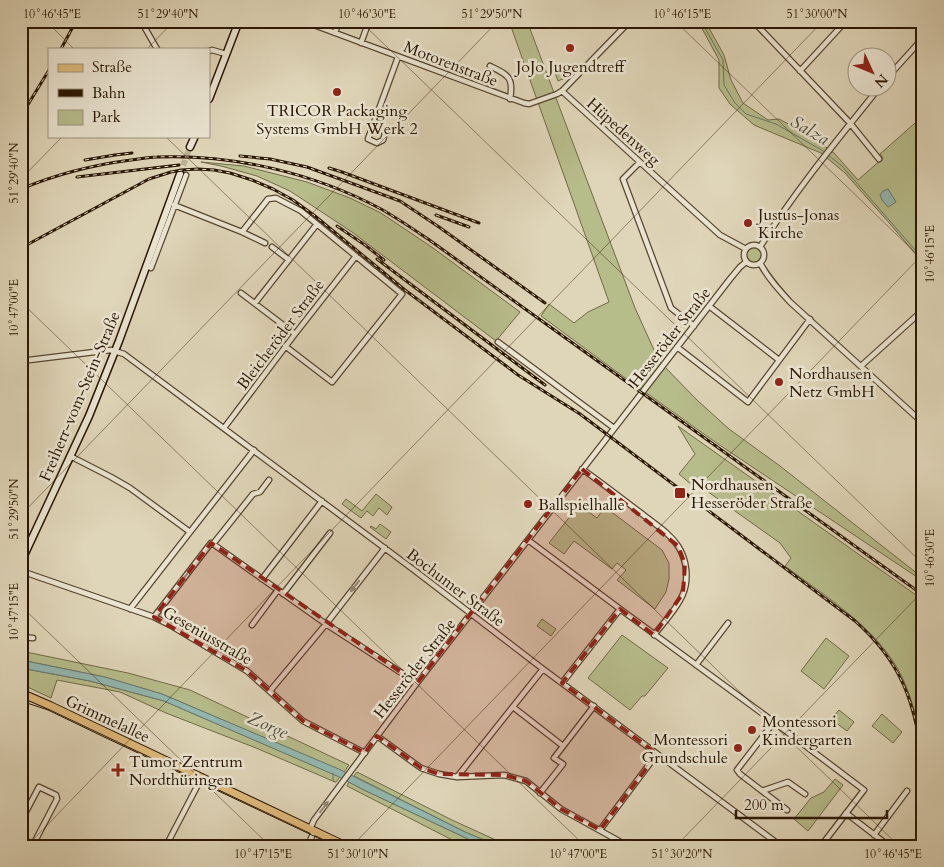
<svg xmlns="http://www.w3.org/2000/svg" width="944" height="867" viewBox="0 0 944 867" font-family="Cardo,serif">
<rect width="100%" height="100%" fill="#dfd5b8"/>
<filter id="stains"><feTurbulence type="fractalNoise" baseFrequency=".004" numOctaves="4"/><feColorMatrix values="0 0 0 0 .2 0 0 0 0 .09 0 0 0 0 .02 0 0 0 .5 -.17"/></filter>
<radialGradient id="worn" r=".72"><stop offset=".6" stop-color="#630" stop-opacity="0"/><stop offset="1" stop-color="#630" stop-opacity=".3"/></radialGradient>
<path fill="#b7bc8b" stroke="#706a46" d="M509,21H527L635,308L659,361L697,400L729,429L780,466L923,578V581L718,444L617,372L541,316L549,304L574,323L588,312L609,302Z
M698,21H705L724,55L731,80L743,103L768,120L779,119L809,135L834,153L858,180L883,158L880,154L923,116V263L891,225L845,173L821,153L754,125L730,104L719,88V60Z
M560,64L565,78L558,81L553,67Z
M201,162L244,166L307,182L350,198L379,212L390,219L433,248L520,312L496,341L352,232L290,191L257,176L221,166Z
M746 255a8 8 0 1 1 16 0a8 8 0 1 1-16 0Z
M678,426L923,600V734L921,736C916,716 911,696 902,677C880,630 825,596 785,566L791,558L780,543L697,484L692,485L679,474L695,454Z
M376,494L392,507L387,515L379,508L373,516L367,511L361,518L342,504L346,499L362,511Z
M579,505L597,518L605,507L662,550L669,563V579L666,592L655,609L617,580L626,570L617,563L612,569L574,541L564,554L549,543Z
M380,524L391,532L386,539L370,527L371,526L376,529Z
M542,619L556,629L551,636L537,626Z
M622,635L668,668L645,696H642L630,710L588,678Z
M826,638L849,656L824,689L801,671Z
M21,651L128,673L190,690L349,765L344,772L162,694L104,677L21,660Z
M21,668L90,681L164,701L340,777L336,782H335L256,748L166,713L120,692L57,680L51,698L21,684Z
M839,710L854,722L847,731L831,719Z
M882,714L902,732L893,743L872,726Z
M357,772L452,820L509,846H498L465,832L354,776Z
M835,779L843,785L808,831L794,819L811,798L824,792Z
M349,782L364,790L483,846H462V845L347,786Z"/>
<path fill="#93b8b1" stroke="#69786b" d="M888,189L896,202L888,207L882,200L880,195L883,191Z
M21,660L105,677L162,694L341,770L465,832L498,846H483L364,790L337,776L164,701L90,681L21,668Z"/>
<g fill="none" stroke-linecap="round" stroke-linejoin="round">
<path stroke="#69786b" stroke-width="1" d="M701,21L723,60L724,85L735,103L746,114L776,124L825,152
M828,155L842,166L923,259
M269,740L277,732
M333,773V780L335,782"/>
<path stroke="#bbaf94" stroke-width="6" stroke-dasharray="6 3" stroke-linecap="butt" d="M180,174L190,147"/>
<defs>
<path id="street" d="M141,21L157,49
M303,21L524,103L529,104L557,94L562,91L630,21
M753,21L850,123L879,159
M335,33L339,21
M361,43L369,21
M209,51L212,50L226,54
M490,66C508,75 514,77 510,99
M800,71L846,21
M886,79L923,38
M562,91L720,235L746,249
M376,117L385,134L383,140L377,143L368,139L398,57
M640,162L623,179L671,308L694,326
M174,205L242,232L265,243
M242,232L268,199L276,198L301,211L402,294L332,382L285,346
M744 255a10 10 0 1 1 20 0a10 10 0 1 1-20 0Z
M272,247L289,260
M760,247C795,191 838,139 879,88
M760,263C768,278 779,290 790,302L923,423
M146,266L151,268L186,175
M241,293L295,334
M255,303L317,224
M709,306L779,360
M498,342L614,428
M677,347L748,402L810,319
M21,361L111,350L124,354L414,570L543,669L781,846
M861,366L923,310
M224,428L295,334L356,256
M70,456L111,477L130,488L190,532
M582,469C602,483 621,498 641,513C653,523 669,532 678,546C687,560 689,579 683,594C677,609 664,622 654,635
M528,540L620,609L774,722L864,790L821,846
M213,544L326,624L417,683
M21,571L154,617L170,625L247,671L303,721L365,753
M262,579L322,501
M283,594L330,533
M130,609L254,450
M154,617L211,543L213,544L253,494L260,492L269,480
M252,625L278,590
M21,637L33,638
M696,665L728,623
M562,683L620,609
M270,691L326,624L385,548
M513,707L563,746
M774,722L737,770L740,774L787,810
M377,736L421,768L439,774L457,777L504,775L526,781L561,809L628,846
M457,777L543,669
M762,791L788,782L805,794
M540,793L563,764L554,758L594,706
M846,813L889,846
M21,821L39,787L56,795L57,799L33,845
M310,829L314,820L417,683L730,279L740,267L746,262
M600,830L657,754
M874,835L907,791
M21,838L36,846
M166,846L202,777
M308,846L314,831"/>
<path id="secondary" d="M209,99L239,21
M190,147L195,136
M21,562L89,416L119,341L180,174"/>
<path id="primary" d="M21,693L51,706L346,846"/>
</defs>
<use href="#street" stroke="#574630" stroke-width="7"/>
<use href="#secondary" stroke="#2a1702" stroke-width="9"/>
<use href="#primary" stroke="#2a1702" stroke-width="9"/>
<use href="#street" stroke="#eae4d1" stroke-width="4.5"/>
<use href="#secondary" stroke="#eae4d1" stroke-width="6"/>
<use href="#primary" stroke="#e0ba7c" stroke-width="7"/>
<path stroke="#2a1702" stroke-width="1" d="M21,701L48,710L102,736L335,846"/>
<defs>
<path id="rail" d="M61,49L76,21
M21,116L49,70
M240,156L270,159L307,167L400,201L439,227L545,303
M85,160L115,155L132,153
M329,168L342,172L479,223
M77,177L179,165
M21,189C57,174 92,165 131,160C140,159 149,157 157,157C233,154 314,173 381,209C397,218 413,229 428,239L923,595
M436,215L469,227
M337,226L365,245L384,260
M21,248L149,179L171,172L182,170L198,169L214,170L230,173L252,180L273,189L293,200L315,216L405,290L518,375L580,414L855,621C902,663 914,701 923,761
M377,259L545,385"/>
</defs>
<use href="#rail" stroke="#2a1702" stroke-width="3"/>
<use href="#rail" stroke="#eae4d1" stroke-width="1" stroke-dasharray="4" stroke-linecap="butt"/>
</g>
<defs><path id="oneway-solid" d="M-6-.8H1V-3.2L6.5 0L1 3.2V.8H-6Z" transform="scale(1.25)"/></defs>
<g fill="#948874">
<use href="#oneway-solid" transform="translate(183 579) rotate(128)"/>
<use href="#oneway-solid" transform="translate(355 586) rotate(128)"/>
<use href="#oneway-solid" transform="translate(591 646) rotate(-52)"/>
<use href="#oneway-solid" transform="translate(324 807) rotate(-53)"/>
</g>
<path fill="#8f2418" fill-opacity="0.2" stroke="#8f2418" stroke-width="4" stroke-dasharray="10 6" stroke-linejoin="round" d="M582,469L678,546L685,564L683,593L654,635L620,609L562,683L657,754L600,830L561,809L526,781L504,775L439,774L421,768L377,736L365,753L303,721L247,671L154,617L211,543L417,683Z"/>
<path fill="none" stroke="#2a1702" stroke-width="1" stroke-opacity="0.45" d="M46,21L74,49M360,21L923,564M675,21L923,260M147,49L174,21M165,136L899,846M21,179L63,136M21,302L585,846M21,515L498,21M21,606L270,846M27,846L823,21M352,846L923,254M676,846L923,591"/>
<g fill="#8f2418" stroke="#eae4d1" stroke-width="2">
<circle cx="570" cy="48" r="5"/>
<circle cx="337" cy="92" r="5"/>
<circle cx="748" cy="223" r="5"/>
<circle cx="779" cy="382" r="5"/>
<rect x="674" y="487" width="12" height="12" rx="2.5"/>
<circle cx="528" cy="504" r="5"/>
<circle cx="752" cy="730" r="5"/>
<circle cx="738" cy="748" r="5"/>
<path d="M115.5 762.5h5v5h5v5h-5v5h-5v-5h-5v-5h5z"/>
</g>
<g text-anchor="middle" stroke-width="5" stroke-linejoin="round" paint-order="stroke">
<g font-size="16" fill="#2a1702" stroke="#eae4d1">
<text transform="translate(451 63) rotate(21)" y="6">Motorenstraße</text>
<text transform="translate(624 131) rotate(42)" y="6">Hüpedenweg</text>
<text transform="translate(280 334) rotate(-53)" y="6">Bleicheröder Straße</text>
<text transform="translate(669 337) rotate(-52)" y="6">Hesseröder Straße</text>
<text transform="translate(79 396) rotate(-67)" y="6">Freiherr-vom-Stein-Straße</text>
<text transform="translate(456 587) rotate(37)" y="6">Bochumer Straße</text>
<text transform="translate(208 635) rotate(30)" y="6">Geseniusstraße</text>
<text transform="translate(414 668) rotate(-52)" y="6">Hesseröder Straße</text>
<text transform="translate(108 718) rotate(25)" y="6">Grimmelallee</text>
</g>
<g font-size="16" fill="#2a1702" stroke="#eae4d1" text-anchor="start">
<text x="570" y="72" text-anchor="middle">JoJo Jugendtreff</text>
<text x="337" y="116" text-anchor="middle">TRICOR Packaging<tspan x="337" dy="18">Systems GmbH Werk 2</tspan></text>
<text x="758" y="220">Justus-Jonas<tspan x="758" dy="18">Kirche</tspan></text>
<text x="789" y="379">Nordhausen<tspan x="789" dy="18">Netz GmbH</tspan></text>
<text x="691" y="490">Nordhausen<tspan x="691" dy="18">Hesseröder Straße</tspan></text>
<text x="538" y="510">Ballspielhalle</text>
<text x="762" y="727">Montessori<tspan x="762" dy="18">Kindergarten</tspan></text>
<text x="728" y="745" text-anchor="end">Montessori<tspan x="728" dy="18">Grundschule</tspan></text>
<text x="129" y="767">Tumor Zentrum<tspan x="129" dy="18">Nordthüringen</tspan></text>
</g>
<g font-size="18" font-style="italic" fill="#4f4f3f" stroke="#eae4d1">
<text transform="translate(810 130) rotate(30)" y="6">Salza</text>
<text transform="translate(268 725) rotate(24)" y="6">Zorge</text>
</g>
</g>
<rect width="944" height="867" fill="none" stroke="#dfd5b8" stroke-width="55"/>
<rect x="48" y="48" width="162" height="90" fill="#eae4d1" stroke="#9d927e"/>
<rect x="58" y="64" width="25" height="8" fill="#e0ba7c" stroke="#9d927e"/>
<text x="92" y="72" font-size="15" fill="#2a1702">Straße</text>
<rect x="58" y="89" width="25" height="8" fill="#2a1702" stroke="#9d927e"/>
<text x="92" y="98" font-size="15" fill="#2a1702">Bahn</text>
<rect x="58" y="110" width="25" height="15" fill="#b7bc8b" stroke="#9d927e"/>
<text x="92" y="122" font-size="15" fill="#2a1702">Park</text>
<g transform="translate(872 72) rotate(134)"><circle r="24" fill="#eae4d1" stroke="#9d927e"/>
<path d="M0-4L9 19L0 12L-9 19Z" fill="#8f2418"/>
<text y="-8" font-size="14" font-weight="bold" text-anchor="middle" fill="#2a1702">N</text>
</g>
<path d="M736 810v8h151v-8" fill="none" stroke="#2a1702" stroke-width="2.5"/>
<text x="744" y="810" font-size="15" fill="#2a1702" stroke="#eae4d1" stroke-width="4" paint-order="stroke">200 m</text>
<rect x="28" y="28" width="888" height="812" fill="none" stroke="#2a1702" stroke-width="2"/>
<g font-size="12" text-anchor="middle" fill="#2a1702">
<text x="52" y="18">10°46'45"E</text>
<text x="168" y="18">51°29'40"N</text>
<text x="367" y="18">10°46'30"E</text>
<text x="492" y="18">51°29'50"N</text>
<text x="682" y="18">10°46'15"E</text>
<text x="817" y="18">51°30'00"N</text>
<text transform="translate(14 173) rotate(-90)" y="4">51°29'40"N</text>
<text transform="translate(930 254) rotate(-90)" y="4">10°46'15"E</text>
<text transform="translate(14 308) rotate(-90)" y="4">10°47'00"E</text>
<text transform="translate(14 509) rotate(-90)" y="4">51°29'50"N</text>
<text transform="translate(930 558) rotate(-90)" y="4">10°46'30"E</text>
<text transform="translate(14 612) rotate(-90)" y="4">10°47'15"E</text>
<text x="263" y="858">10°47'15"E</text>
<text x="358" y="858">51°30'10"N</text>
<text x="578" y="858">10°47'00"E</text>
<text x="682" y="858">51°30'20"N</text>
<text x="893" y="858">10°46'45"E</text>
</g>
<rect width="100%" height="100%" filter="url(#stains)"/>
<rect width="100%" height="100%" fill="url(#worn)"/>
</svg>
